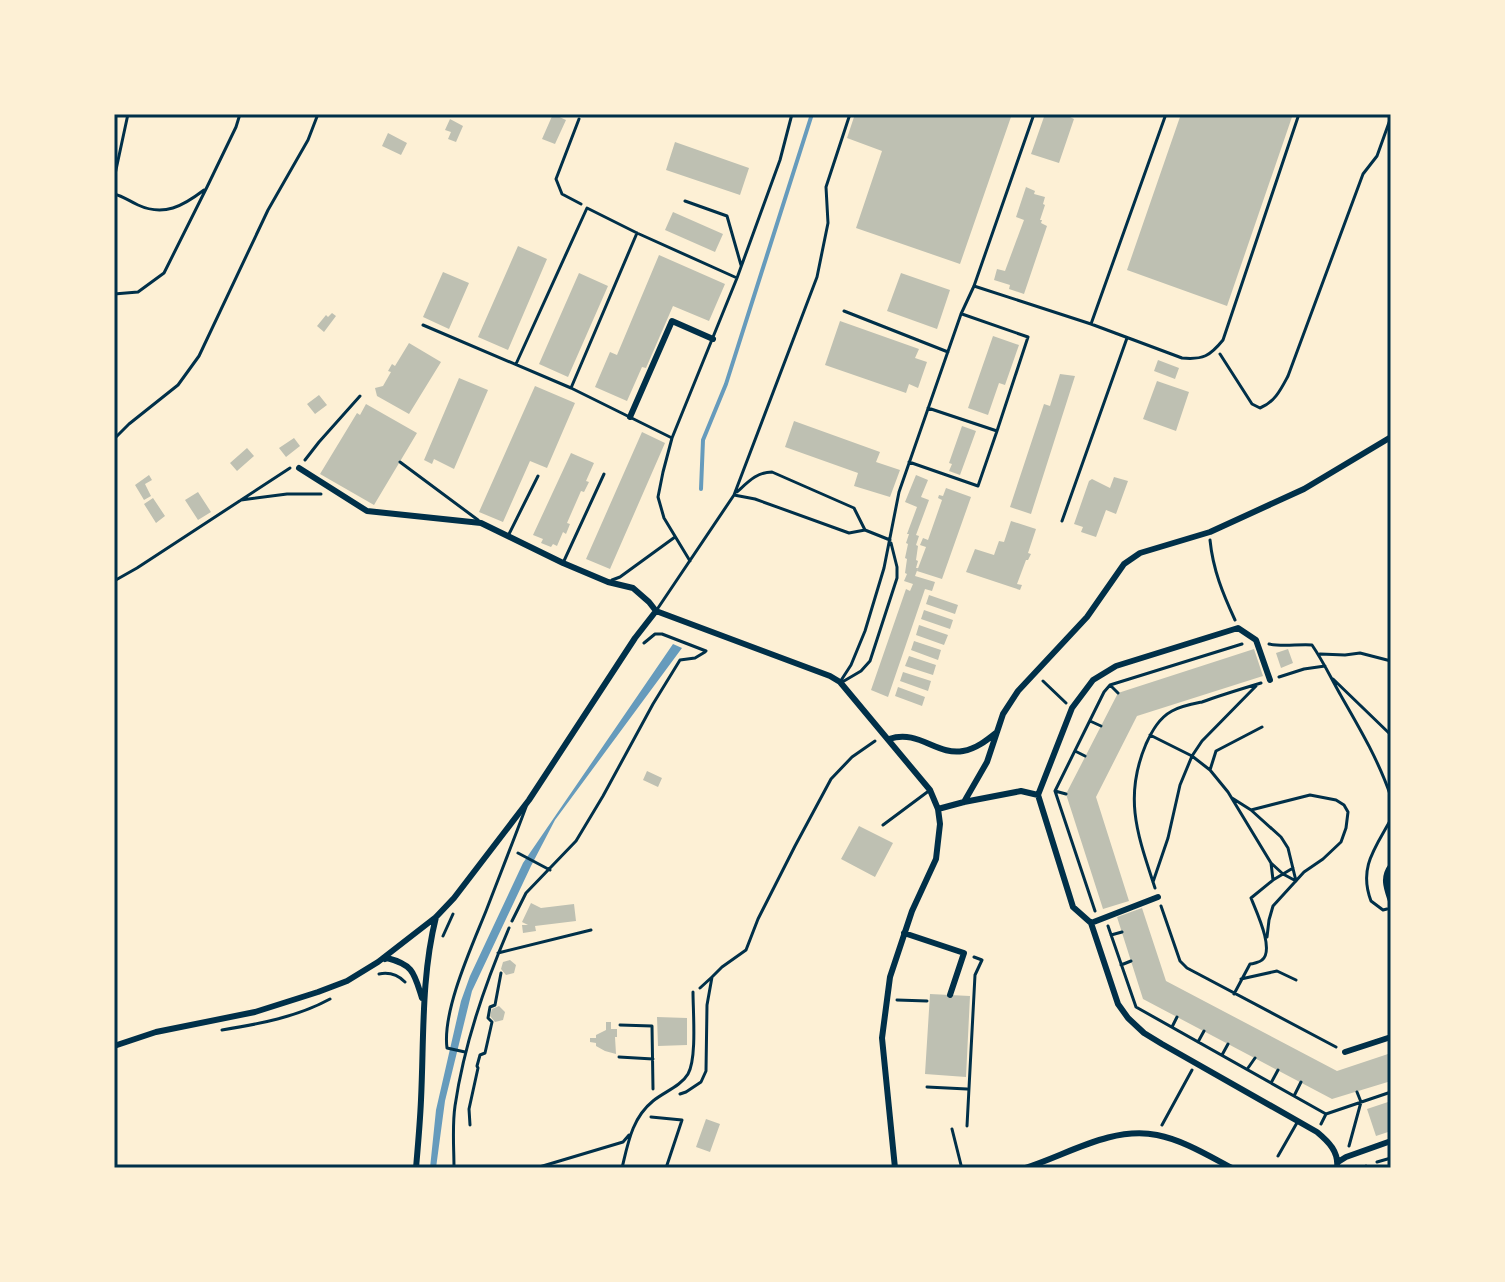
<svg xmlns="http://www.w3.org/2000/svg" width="1505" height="1282" viewBox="0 0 1505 1282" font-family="'Open Sans',sans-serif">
<rect width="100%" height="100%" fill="#fdf0d5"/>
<path fill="#669bbc" d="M673,644L682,648L555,820L531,866L472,991L445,1101L436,1168H430L436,1110L461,1001L470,976L523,863Z"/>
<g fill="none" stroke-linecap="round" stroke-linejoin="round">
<path stroke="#669bbc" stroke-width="4" d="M701,489L703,440L726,384L812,114"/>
</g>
<path fill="#bec0b2" d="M553,114L566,120L555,144L542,139Z
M855,114H1012L960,264L856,228L882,151L847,138Z
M1045,114H1064L1074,119L1059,163L1031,154Z
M1181,114H1293L1227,306L1127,270Z
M450,119L463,126L456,142L448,139L451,132L445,130Z
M388,133L407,143L401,155L382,146Z
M675,142L749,168L740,195L666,170Z
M1026,187L1035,191L1034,194L1045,197L1043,204L1045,205L1040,220H1042L1041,223L1047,226L1024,294L1009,289L1010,285L994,280L997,269L1005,271L1024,220L1016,217Z
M673,212L723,234L715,252L665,230Z
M518,246L547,259L508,350L478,337Z
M659,255L725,284L709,321L673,306L646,368L642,367L627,401L595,387L610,352L617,355Z
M443,272L469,283L449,329L423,317Z
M579,273L608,286L568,377L539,364Z
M901,273L950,290L937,329L887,311Z
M332,313L336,316L324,332L317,326L326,315L328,317Z
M840,321L919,349L915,358L927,362L918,388L909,384L906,393L825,365Z
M993,336L1019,345L1005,385L999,383L988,415L968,408Z
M409,343L441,362L409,414L377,396L375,388L383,386L391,372L388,371L392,364L395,366Z
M1158,360L1179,368L1175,379L1154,371Z
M1060,374L1075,376L1031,514L1010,507L1044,404L1050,406Z
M459,378L488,390L454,469L434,459L432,464L424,460Z
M1157,381L1189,392L1176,431L1143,419Z
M535,386L575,403L547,468L530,461L503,522L479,512Z
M319,395L327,405L315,414L307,404Z
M366,404L417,433L374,505L320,474L357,413L360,415Z
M794,421L880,452L876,462L900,470L890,497L854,486L858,473L785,447Z
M962,426L976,431L960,475L949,471L952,464L949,463Z
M642,432L665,443L610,569L586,559Z
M294,438L300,446L286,457L279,448Z
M247,448L254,456L237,471L230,463Z
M571,453L594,463L586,481L589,482L584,492L581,491L567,523L570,524L566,534L563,532L557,546L553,544L551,547L541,543L543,539L533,535Z
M149,475L152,480L145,484L151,496L144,500L135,485Z
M916,475L928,480L921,497L929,500L916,535L919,536L916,545L918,546L916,560L918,561L916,568H918L915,576L935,582L932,591L925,589L888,697L871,690L906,589L910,591L913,584L904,581L907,574L905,573L907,559L905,558L908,544L906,543L909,534H907L917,507L905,502Z
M1114,477L1128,481L1116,514L1106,510L1096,537L1081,532L1083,527L1074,524L1089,481L1092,479L1110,488Z
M946,488L971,497L942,579L917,571L926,547L920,545L923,538L928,540L942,500L938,498L939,495L943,496Z
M198,492L211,512L198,520L185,500Z
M153,498L165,516L156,523L144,504Z
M1011,521L1036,529L1028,553L1031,554L1028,560H1026L1017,584L1022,585L1020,590L966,572L975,549L994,555L999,541L1004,542Z
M929,595L958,605L955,614L926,604Z
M924,610L953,620L950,629L921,619Z
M919,625L948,635L944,645L916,635Z
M914,641L941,650L938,660L911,650Z
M1254,649L1263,676L1137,716L1096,797L1129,901L1103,909L1066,794L1118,693Z
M1288,649L1293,663L1281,668L1276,653Z
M909,656L936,665L933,675L905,666Z
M903,672L931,681L928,691L900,681Z
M898,687L925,697L922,706L895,696Z
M647,771L662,778L658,787L643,780Z
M859,826L893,843L875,877L841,859Z
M531,903L541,908L574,904L576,921L535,926L536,931L523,933L522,925H528L522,922Z
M1142,908L1166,981L1337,1071L1391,1053V1081L1332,1099L1143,999L1117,917Z
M510,960L516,965L514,973L506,975L501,969L503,962Z
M930,994L970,996L966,1077L925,1074Z
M499,1006L505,1012L503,1020L495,1022L490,1016L492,1009Z
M657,1017L687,1018V1045L658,1046Z
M606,1022H611V1029H617V1037H615L616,1054L605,1051L596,1046V1043L590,1042V1038H596V1035L606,1030Z
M1391,1101V1131L1376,1136L1367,1109Z
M706,1119L720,1124L710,1152L696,1147Z"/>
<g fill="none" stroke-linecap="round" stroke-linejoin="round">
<path stroke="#003049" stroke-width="3" d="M579,119L556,179L562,194L581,204
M114,179L128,114
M114,194C123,196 129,201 138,205C164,217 183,206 204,190
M114,294L138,292L164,273L207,187L236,127L240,114
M1220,354L1252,404L1260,408C1275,402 1281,389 1288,376L1363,174L1377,156L1391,117
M114,439L129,424L178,385L199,356L268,210L308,140L318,114
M305,460L319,442L360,396
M241,500L287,494H321
M1210,540C1213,570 1223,594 1235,620
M114,581L137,568L290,468
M644,643L655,634H662L706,651
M1269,644C1282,647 1298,644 1312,645C1323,661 1331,678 1340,694C1359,727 1379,761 1391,797
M1320,654L1345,655L1360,653L1391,661
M1279,677L1304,669L1325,666
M1333,679L1391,735
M1043,681L1066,703
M1110,685L1118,693
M1090,721L1101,726
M1150,735L1192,756L1210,770L1228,792L1271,863L1273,880L1251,898C1256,911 1275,950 1262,960C1260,962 1252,964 1250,964L1234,994
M1075,751L1085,756
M1210,770L1216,751L1262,727
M1055,791L1066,794
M1232,798L1251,810L1310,795L1336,800L1344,805L1348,812L1346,828L1341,842L1323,859L1304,872L1273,906L1269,920L1267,937
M1251,810L1281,837L1288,848L1296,881
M518,853L550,870
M1271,863L1283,874L1296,881
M1273,880L1293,868
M1153,882L1168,838L1180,785L1192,756L1202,741L1256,686
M1155,888C1138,836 1123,798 1146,744C1152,731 1159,718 1172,711C1181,706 1192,704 1202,702C1221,695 1241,689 1261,683
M1161,906L1180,961L1187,968L1336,1047
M1387,909L1383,910L1371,901C1358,867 1376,847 1391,819
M1095,911L1055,791L1104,692L1110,685L1242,644
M512,921L526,893L576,841L603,796L653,704L680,660L695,658L705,652
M1108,926L1136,1007L1326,1114
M1111,935L1122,932
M443,936L453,914
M1121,965L1131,961
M379,974C389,972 398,975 405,982
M1241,979L1277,971L1296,980
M700,988L712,977
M897,1000L927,1001
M620,1025L652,1026L653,1089
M1172,1027L1177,1017
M222,1030C259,1024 297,1017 330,999
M1198,1042L1204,1031
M1222,1055L1228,1044
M619,1057L653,1059
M1248,1068L1255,1058
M1271,1083L1278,1070
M927,1087L967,1089
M680,1094L686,1092L701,1082L706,1071L707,1005L712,977L722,967L746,950L758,919L795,846L831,779L852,757L875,741
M1294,1096L1301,1082
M651,1117L682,1120L666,1168
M1321,1124L1326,1114L1391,1092
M470,1125L469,1109L478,1068L477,1066L480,1055L485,1053L492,1022L488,1018L490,1007L495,1005L501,973
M1162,1125L1192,1070
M967,1126L975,975L982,960L974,957
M952,1129L961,1165
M1349,1146L1361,1102L1357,1092
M1377,1162L1391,1158"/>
<path stroke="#003049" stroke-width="3" d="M685,201L727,216L741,265
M974,286L1091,324L1182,358C1203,360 1210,356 1223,340L1299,114
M844,311L948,352
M962,314L1028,337L997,431
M1091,324L1166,114
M423,325L571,388L672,438
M516,364L587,208L637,233L737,278
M571,388L637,233
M400,462L478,520
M909,462L978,486L997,431L928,408
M737,492C748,482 757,472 772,472L854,508L865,530
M734,495L755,499L849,533L865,530L890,540
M1062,521L1127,338
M508,536L538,476
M690,561L664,518L658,497L663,472L672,438L737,278L780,160L792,114
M563,563L604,474
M612,580L620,577L675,537
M656,611L734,495L817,277L828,223L826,187L850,114
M844,681L861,671L870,661L897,578V567L891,543
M840,682L851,665L865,631L884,568L899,492L961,314L974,286L1034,114
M883,825L930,790
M498,953L591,930
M465,1052L447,1048C442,1011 472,946 486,911C499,877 513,842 526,807
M1278,1156L1298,1121
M1366,1166V1168
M454,1168C454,1148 452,1126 455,1106C464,1044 484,986 509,928
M536,1168L623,1142L629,1135
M622,1168C628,1143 632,1118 653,1101C664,1092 681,1086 688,1074C697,1058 693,1012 693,992"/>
<path stroke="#003049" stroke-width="6" d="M630,417L672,321L713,339
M299,468L367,511L481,523L563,563L608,582L633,588L649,602L656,611
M1270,680L1256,640L1238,628L1116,666L1093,680L1072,708L1038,795L1073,907L1091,923L1118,1004L1128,1018L1144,1033L1162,1044L1317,1132C1329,1142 1339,1152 1337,1168
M889,739C919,729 937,756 963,751C976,749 987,740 997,732
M964,802L987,762L1003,714L1018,691L1087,617L1124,564L1140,553L1210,532L1304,489L1391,437
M938,809L964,802L1021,791L1038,795
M1391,866C1382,878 1387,889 1391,901
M1091,923L1158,897
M904,933L964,953L950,995
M385,959L387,958C414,965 414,973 422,998
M114,1046L156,1032L255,1012L318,992L347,981L378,962L436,917L454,898L529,800L635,638L656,611L830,676L840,682L930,790L938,809L940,824L936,859L912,911L890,977L882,1038L895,1168
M1345,1052L1391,1037
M1338,1162L1346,1157L1391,1141
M416,1168C418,1145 420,1123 421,1100C424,1038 421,977 436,917
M1025,1168C1067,1155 1111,1126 1157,1135C1183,1140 1209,1156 1232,1168"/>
</g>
<rect width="1505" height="1282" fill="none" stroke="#fdf0d5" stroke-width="232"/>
<rect x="116" y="116" width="1273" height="1050" fill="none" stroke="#003049" stroke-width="3"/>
</svg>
